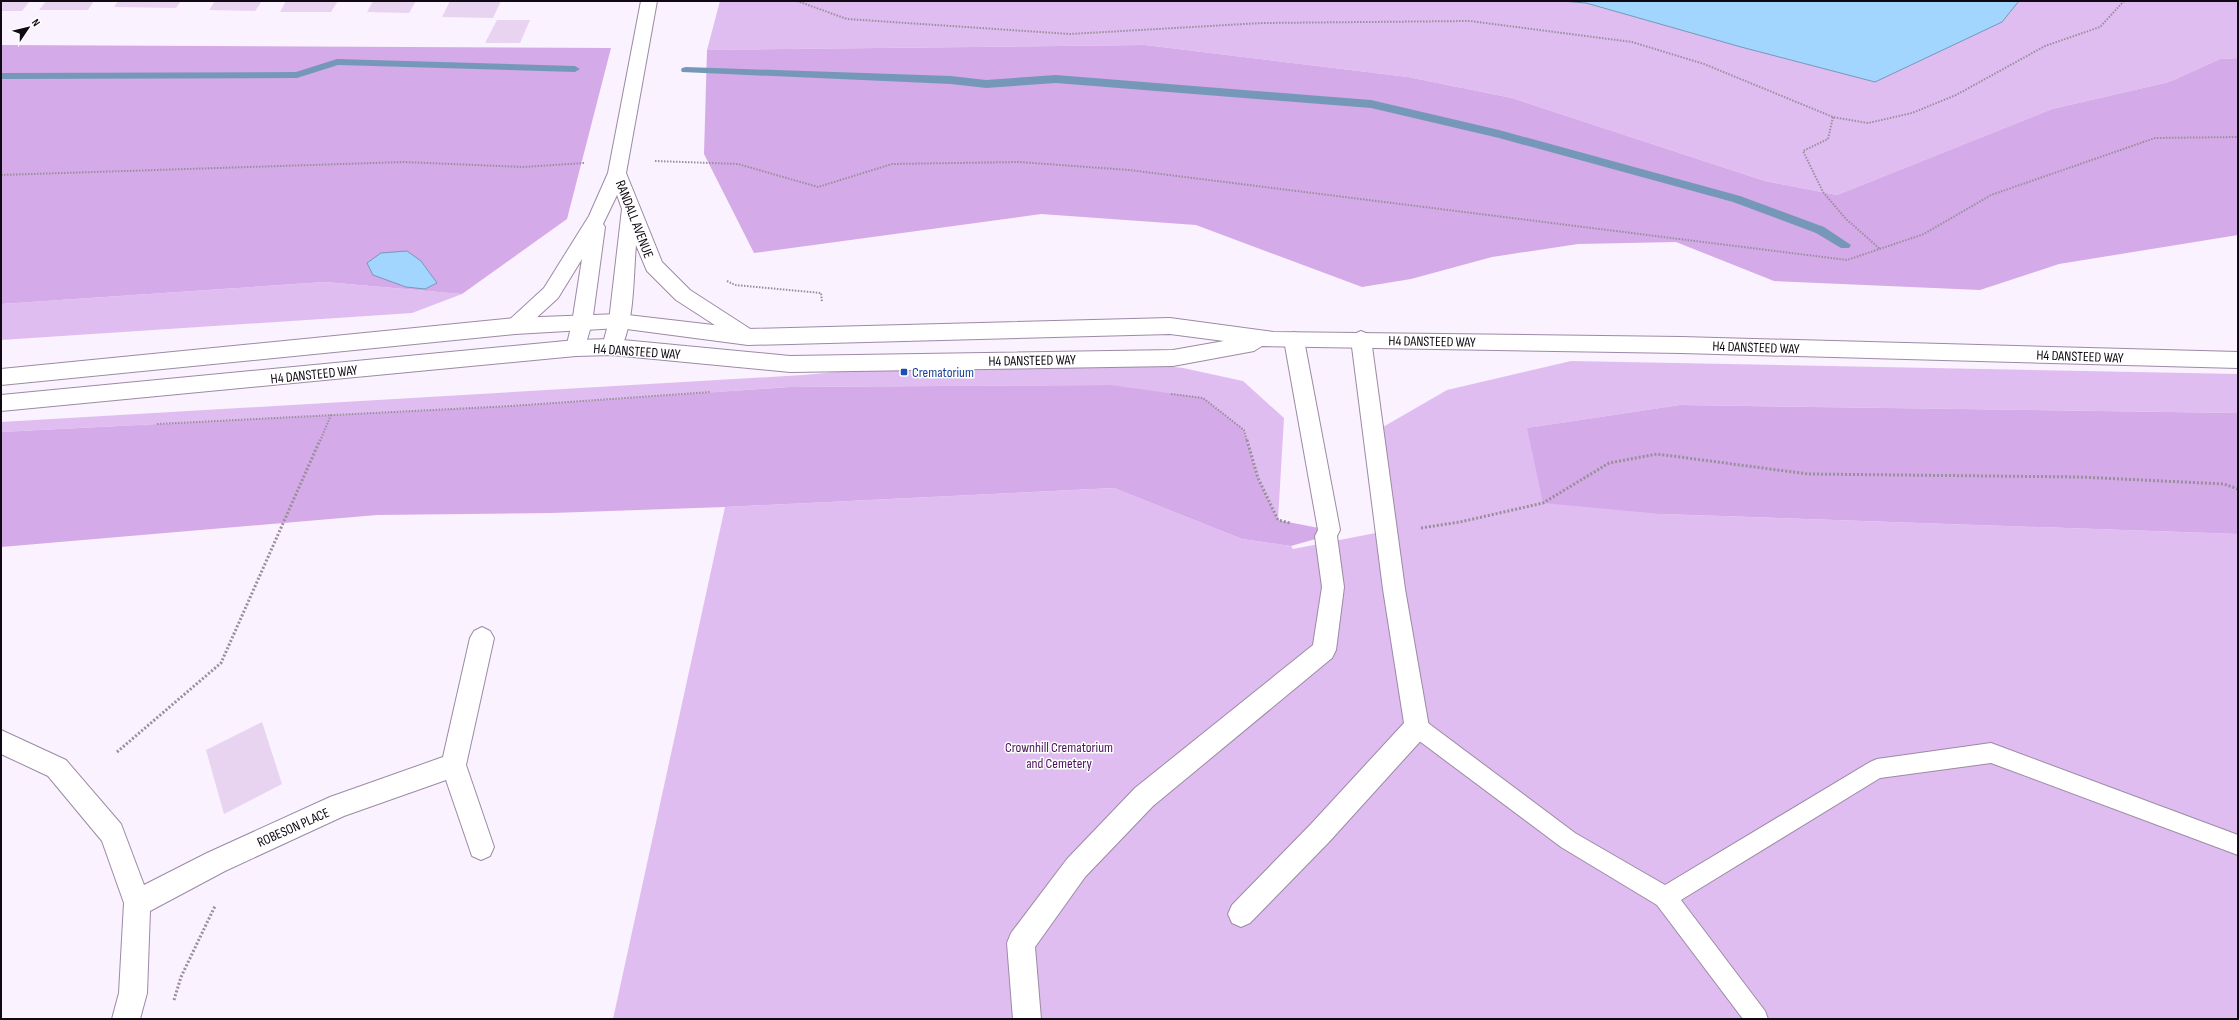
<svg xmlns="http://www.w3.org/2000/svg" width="2239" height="1020" viewBox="0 0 2239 1020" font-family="'Sofia Sans Condensed',sans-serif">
<rect width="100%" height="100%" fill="#faf2fe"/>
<path fill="#e0bdf0" d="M720,1H2238V58L2220,59L2169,82L2052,109L1837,195L1765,181L1512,98L1408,77L1145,45L707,50Z
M325,282L462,294L412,313L1,340V304Z
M1043,353L1183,368L1243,381L1284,418L1278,520L1258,478L1244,430L1111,385L790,387L511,406L1,432V422L803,375Z
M1571,361L2238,374V413L1680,405L1528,428L1661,514L2238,534V1019H613L725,507L1114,488L1242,539L1291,546L1293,549L1386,531L1392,532L1383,427L1447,390Z"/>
<path fill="#d5aae8" d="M1,45L611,48L567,219L462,294L325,282L1,304Z
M1145,45L1408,77L1512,98L1765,181L1837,195L2052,109L2169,82L2220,59L2238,58V235L2059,264L1980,290L1774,281L1676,242L1578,244L1492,257L1411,279L1362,287L1196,225L1041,214L754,253L704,154L707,50Z
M1111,385L1203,398L1244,430L1258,478L1278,520L1329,530L1326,536L1291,546L1242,539L1114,488L725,507L552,513L377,515L1,547V432L511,406L790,387Z
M1680,405L2238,413V534L1661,514L1543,503L1527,428Z"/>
<path fill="#a2d6fe" stroke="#7698b8" d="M1561,1H2019L2002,22L1875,82L1741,47L1586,3Z
M407,251L421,261L437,283L425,289L406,287L373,275L367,263L381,253Z"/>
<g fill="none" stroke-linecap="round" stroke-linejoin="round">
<path fill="#7698b8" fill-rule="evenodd" d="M337,59L575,66L580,69L575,72L338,65L297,78L1,79V73L296,72Z
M686,67L951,76L986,80L1056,75L1371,100L1499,130L1740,196L1824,227L1851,245L1849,248H1841L1816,233L1733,202L1499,138L1371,108L1056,83L986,88L951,84L682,72L681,70L682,68Z"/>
</g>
<path fill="#e8d4f1" d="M1,1H30L22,11H1Z
M46,1H94L88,10H39Z
M118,1H181L176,8L114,7Z
M215,1H262L255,11L209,10Z
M286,1H338L331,12H280Z
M373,1H416L409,13L367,12Z
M450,1H501L493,18L442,17Z
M497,20H530L520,43H485Z
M262,722L282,784L224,814L206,750Z"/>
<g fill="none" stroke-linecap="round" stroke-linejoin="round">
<defs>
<path id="service" d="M1417,718L1424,720L1575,833L1665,885L1870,762L1877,759L1991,743L2238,835V855L1991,763L1880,778L1681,900L1765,1011L1768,1019H1743L1657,905L1561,847L1410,734L1407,727L1410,720Z"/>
<path id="minor" d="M641,1H657L626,173L662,262L690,290L755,332L758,337L755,342L748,345L741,342L676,300L647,271L636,245C633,277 635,324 619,352L612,355L605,352L602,347L609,321L622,209L617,195L603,224L605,227L592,323L583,353L576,356L569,353L566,348L572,323L582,259L558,298L522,331L515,334L508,331L505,326L508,321L544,288L589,216L608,173Z
M1361,331L1368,334L1371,339L1405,589L1429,727L1426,735L1329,842L1250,923L1241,927L1232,923L1228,914L1232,905L1311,824L1404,723L1383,589L1351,339L1354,334Z
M1294,332L1301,335L1304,340L1340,530L1337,536L1344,587L1336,650L1332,658L1153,806L1085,877L1035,947L1041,1019H1013L1007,943L1011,933L1067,859L1135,788L1313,645L1322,587L1315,536L1318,530L1284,340L1287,335Z
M482,627L490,631L494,638L466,765L494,847L490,856L481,860L472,856L446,780L344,816L225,871L150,911L147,993L140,1019H112L119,993L124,903L102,841L48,776L1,754V730L66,760L121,824L144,885L207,853L330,797L443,757L470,638L474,631Z"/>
<path id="tertiary" d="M619,314L748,329L1170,318L1273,332L1681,337L2238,352V368L1681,353L1262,346L1254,351L1173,366L790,372L612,355L576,356L1,411V395L576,340L612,339L790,356L1173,350L1224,341L1170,334L748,345L619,328L515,334L1,385V369L515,318Z"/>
</defs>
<use href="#service" stroke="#9c8aa5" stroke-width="2"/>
<use href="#minor" stroke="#9c8aa5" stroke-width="2"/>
<use href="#tertiary" stroke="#9c8aa5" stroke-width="2"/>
<path stroke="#978f9a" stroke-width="2" stroke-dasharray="1.5 1.5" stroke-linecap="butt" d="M797,1L847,19L1070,34L1262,23L1470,21L1632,42L1704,64L1833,117L1868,123L1912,113L1956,95L2045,46L2100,27L2124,1
M1833,117L1828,139L1803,151L1823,192L1846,219L1880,249
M655,161L738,164L818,187L892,164L1019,162L1129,170L1847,260L1924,234L1991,195L2155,138L2238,137
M1,175L404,162L523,167L584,163
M727,281L735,285L821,293L822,302
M1171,394L1203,398L1244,430L1247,441
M157,424L511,406L711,392
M320,441L331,415"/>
<path stroke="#978f9a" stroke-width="3" stroke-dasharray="2 2" stroke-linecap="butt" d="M1247,440L1258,478L1278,520L1290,523
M1421,528L1460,522L1543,503L1609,463L1657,454L1808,474L2080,477L2224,484L2238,489
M117,752L221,663L320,440
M174,1000L181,977L215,906"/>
<use href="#service" fill="#fff" fill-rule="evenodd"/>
<use href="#minor" fill="#fff" fill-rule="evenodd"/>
<use href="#tertiary" fill="#fff" fill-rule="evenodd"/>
</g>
<rect fill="#1a4fb4" stroke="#fff" stroke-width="1.5" x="900" y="368" width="8" height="8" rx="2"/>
<g text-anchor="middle" stroke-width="3" stroke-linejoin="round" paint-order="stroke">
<g font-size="14" fill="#100913" stroke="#fff">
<text transform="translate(635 219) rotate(69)" y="5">RANDALL AVENUE</text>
<text transform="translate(1432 341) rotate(1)" y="5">H4 DANSTEED WAY</text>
<text transform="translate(1756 347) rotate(2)" y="5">H4 DANSTEED WAY</text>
<text transform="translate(637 351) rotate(4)" y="5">H4 DANSTEED WAY</text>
<text transform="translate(2080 356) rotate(2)" y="5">H4 DANSTEED WAY</text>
<text transform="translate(1032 360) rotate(-1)" y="5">H4 DANSTEED WAY</text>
<text transform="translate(314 374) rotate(-6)" y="5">H4 DANSTEED WAY</text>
<text transform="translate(293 827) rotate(-24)" y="5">ROBESON PLACE</text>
</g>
<g font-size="14" fill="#164399" stroke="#fff" text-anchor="start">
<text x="912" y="377">Crematorium</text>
</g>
<g font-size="14" fill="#48135b" stroke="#fff">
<text x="1059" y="752">Crownhill Crematorium<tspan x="1059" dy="16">and Cemetery</tspan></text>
</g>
</g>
<rect width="2239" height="1020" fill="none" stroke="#100913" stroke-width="4"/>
<g transform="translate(28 28) rotate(55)" stroke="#ffffff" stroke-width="3" paint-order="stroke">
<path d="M0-3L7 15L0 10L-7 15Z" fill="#100913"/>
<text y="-6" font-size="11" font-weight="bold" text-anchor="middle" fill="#100913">N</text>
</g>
</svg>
